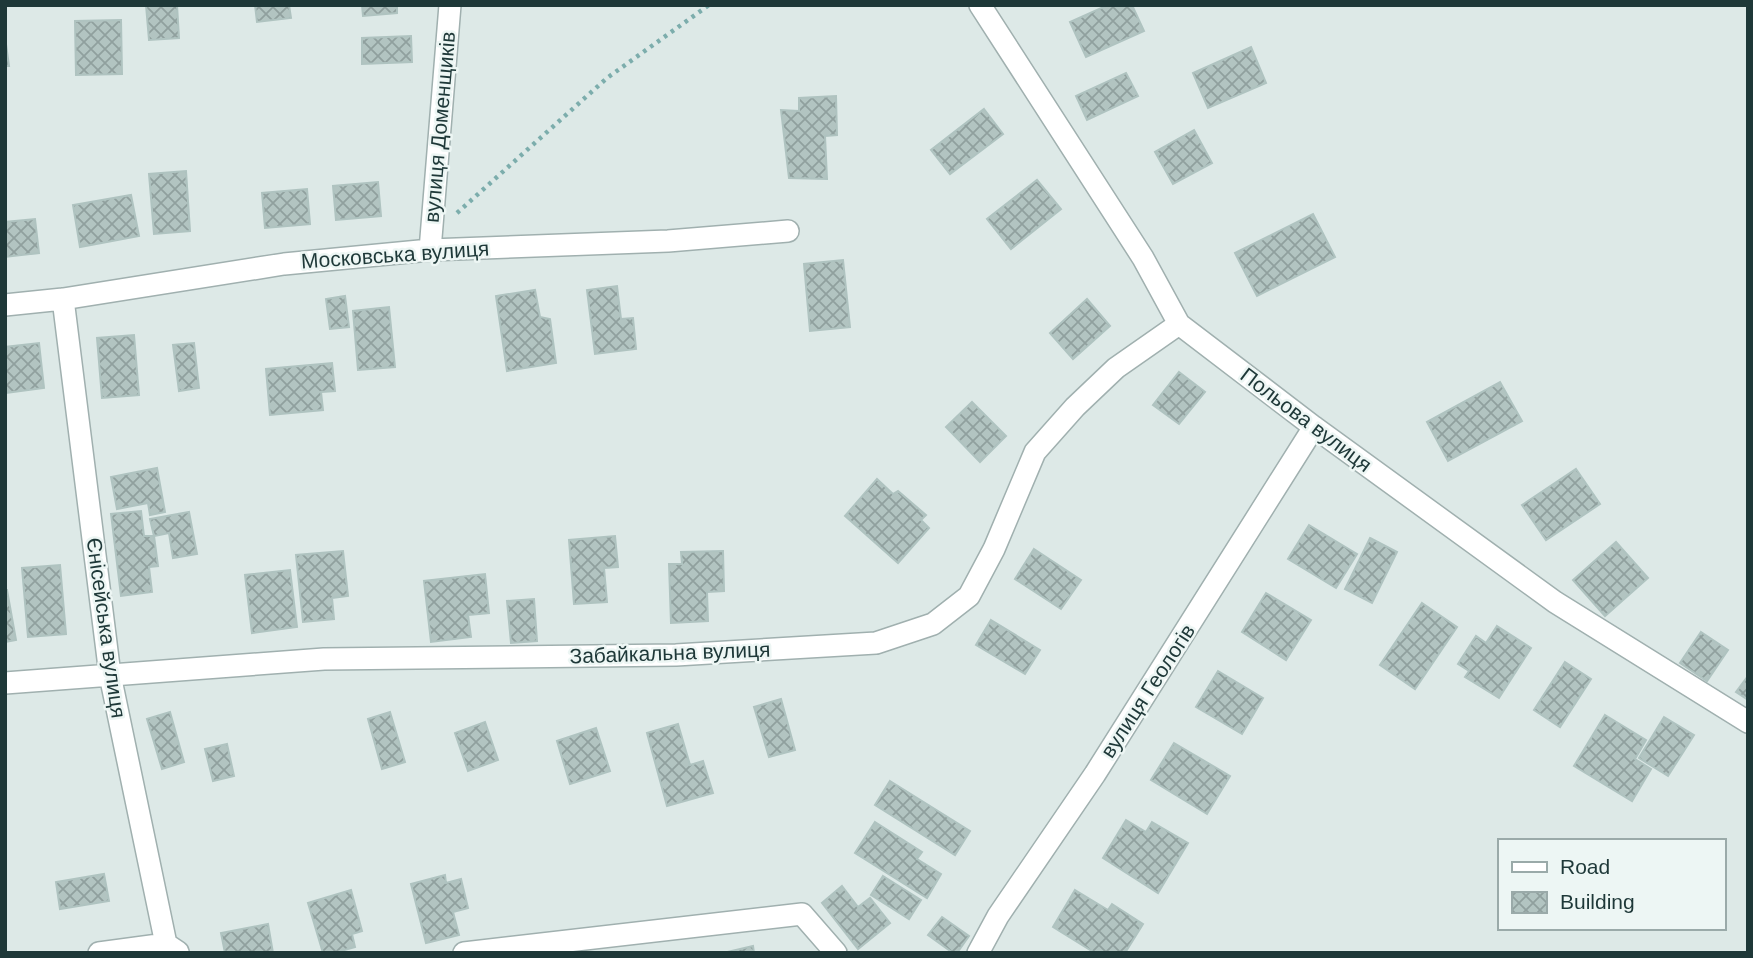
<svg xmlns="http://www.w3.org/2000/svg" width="1753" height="958" viewBox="0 0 1753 958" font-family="Arial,sans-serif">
<defs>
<pattern id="building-cross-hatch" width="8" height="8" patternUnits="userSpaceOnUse" patternTransform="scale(1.75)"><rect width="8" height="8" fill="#b2c4c1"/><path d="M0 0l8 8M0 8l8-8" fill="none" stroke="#90a09e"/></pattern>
</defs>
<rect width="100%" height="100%" fill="#dde9e7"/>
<path fill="url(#building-cross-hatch)" stroke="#afc3c0" stroke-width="2" d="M146,5H177L179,38L149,40Z
M255,5H289L291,18L257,22Z
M362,5H397V13L363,16Z
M1108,5H1132L1144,31L1086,57L1070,22Z
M121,20L122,74L76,75L75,21Z
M411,36L412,62L362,64V38Z
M5,37L9,66H5Z
M1251,47L1266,83L1208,108L1193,73Z
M1126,73L1138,96L1087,120L1076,96Z
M836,96L837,135L825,136L827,179L789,178L781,110L799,111V98Z
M984,109L1003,134L950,174L931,150Z
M1194,130L1212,163L1173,184L1155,152Z
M186,171L190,231L154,234L149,174Z
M1037,180L1061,209L1011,249L987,219Z
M378,182L381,216L336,220L333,186Z
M307,189L310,224L265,228L262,193Z
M131,195L139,236L80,247L73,205Z
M1313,214L1335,257L1257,296L1235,253Z
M35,219L39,253L5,257V222Z
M843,260L850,327L810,331L804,264Z
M617,286L621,319L633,318L636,349L595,354L587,290Z
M535,290L540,317L550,319L556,363L507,371L496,296Z
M345,296L349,327L330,329L326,299Z
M1087,299L1110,326L1073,359L1050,333Z
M389,307L395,367L358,370L353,311Z
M134,335L139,395L102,398L97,338Z
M39,343L44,388L5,393V347Z
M194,343L199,388L179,391L173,345Z
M332,363L335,391L321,392L323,410L270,415L266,369Z
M1179,372L1205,392L1179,424L1153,405Z
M1500,382L1522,421L1448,461L1427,422Z
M972,402L1006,436L980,462L946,427Z
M157,468L165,512L150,515L148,503L117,509L111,477Z
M1576,469L1600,504L1546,540L1522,505Z
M877,479L893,494L898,491L926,515L921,520L929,528L898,563L845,516Z
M141,511L144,536H154L158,566L149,567L152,592L121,596L111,514Z
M189,512L197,554L173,558L169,533L154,536L150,519Z
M1309,525L1357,554L1336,588L1288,559Z
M615,536L618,567L604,568L607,602L574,604L569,540Z
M1370,538L1397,552L1372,603L1345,589Z
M1616,542L1648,578L1605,616L1573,580Z
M1034,549L1081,580L1061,609L1015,579Z
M343,551L348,596L332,598L334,619L303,622L296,555Z
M723,551L724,591L707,592L708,621L671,623L669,564H682L681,552Z
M60,565L66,634L28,637L22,568Z
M290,570L297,627L252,633L245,575Z
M485,574L489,613L468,615L471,637L431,642L424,581Z
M5,590H7L16,640L5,642Z
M1266,593L1311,620L1286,660L1242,632Z
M534,599L537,641L511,643L507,601Z
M1422,603L1457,627L1415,689L1380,665Z
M991,620L1040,650L1025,674L976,645Z
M1497,626L1531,648L1499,698L1465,677L1469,671L1458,664L1476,636L1486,643Z
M1701,632L1728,650L1707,681L1680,663Z
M1565,662L1591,679L1560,727L1534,710Z
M1218,671L1263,698L1242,734L1196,707Z
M1748,676V700L1736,692Z
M781,699L795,750L769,757L754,707Z
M170,712L184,762L162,769L147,719Z
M390,712L405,762L382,769L368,719Z
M1605,715L1646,740L1635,759L1651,769L1632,801L1574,766Z
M1664,717L1694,735L1668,776L1639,758Z
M485,722L498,760L468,771L455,733Z
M678,724L690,765L703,761L713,793L667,806L647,733Z
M596,728L610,771L570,784L557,741Z
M1174,743L1230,776L1207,814L1151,780Z
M227,744L234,776L213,781L205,749Z
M890,781L970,831L955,855L875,805Z
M1126,820L1146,832L1152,822L1188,843L1158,893L1103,858Z
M875,822L922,852L917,859L941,874L927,898L855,853Z
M104,874L109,901L60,909L56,882Z
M445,875L446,883L461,879L468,908L453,912L459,935L426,943L411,884Z
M883,876L921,900L909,919L871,895Z
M842,886L858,907L870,898L890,923L858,949L822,903Z
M351,890L362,931L352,934L355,947L334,953H323L308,903Z
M1075,890L1108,910L1112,904L1143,924L1125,953H1095L1053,927Z
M942,917L969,936L957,953H953L928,935Z
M268,924L273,953H225L221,933Z
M753,946L754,953H723Z"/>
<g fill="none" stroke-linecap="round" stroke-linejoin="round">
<defs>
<path id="minor" d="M980,5L1143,258L1179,324L1314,427L1555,602L1748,722
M430,250L450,5
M63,299L110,675L166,944L169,953
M5,305L63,299L284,264L430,250L668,241L788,231
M5,683L324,659L676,655L876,643L933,624L969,596L994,549L1035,452L1075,407L1116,368L1179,324
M99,953L166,944L178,952
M464,953L802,914L836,953
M978,953L998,916L1095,774L1314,427"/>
</defs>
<use href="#minor" stroke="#a0b0af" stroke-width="24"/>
<path stroke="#7cadac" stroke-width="4.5" stroke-dasharray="3.5 5" stroke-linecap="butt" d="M457,213L607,78L709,5"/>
<use href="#minor" stroke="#fff" stroke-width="21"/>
</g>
<g text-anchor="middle" stroke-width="5" stroke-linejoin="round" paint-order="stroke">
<g font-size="21" fill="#1e3838" stroke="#edf6f4">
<text transform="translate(440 127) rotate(-85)" y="7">вулиця Доменщиків</text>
<text transform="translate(395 255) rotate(-4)" y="7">Московська вулиця</text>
<text transform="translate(1306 420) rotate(37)" y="7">Польова вулиця</text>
<text transform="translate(106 628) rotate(82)" y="7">Єнісейська вулиця</text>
<text transform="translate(670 653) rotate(-2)" y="7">Забайкальна вулиця</text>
<text transform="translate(1148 691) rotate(-57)" y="7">вулиця Геологів</text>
</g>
</g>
<rect width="1753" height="958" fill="none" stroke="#1e3838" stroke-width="14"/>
<rect x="1498" y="839" width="228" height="91" fill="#edf6f4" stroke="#9aaaa9" stroke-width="2"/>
<rect x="1512" y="862" width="35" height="10" fill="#ffffff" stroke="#9aaaa9" stroke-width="2"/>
<text x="1560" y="874" font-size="21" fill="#1e3838">Road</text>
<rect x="1512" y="892" width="35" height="21" fill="url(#building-cross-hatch)" stroke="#9aaaa9" stroke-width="2"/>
<text x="1560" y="909" font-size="21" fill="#1e3838">Building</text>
</svg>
